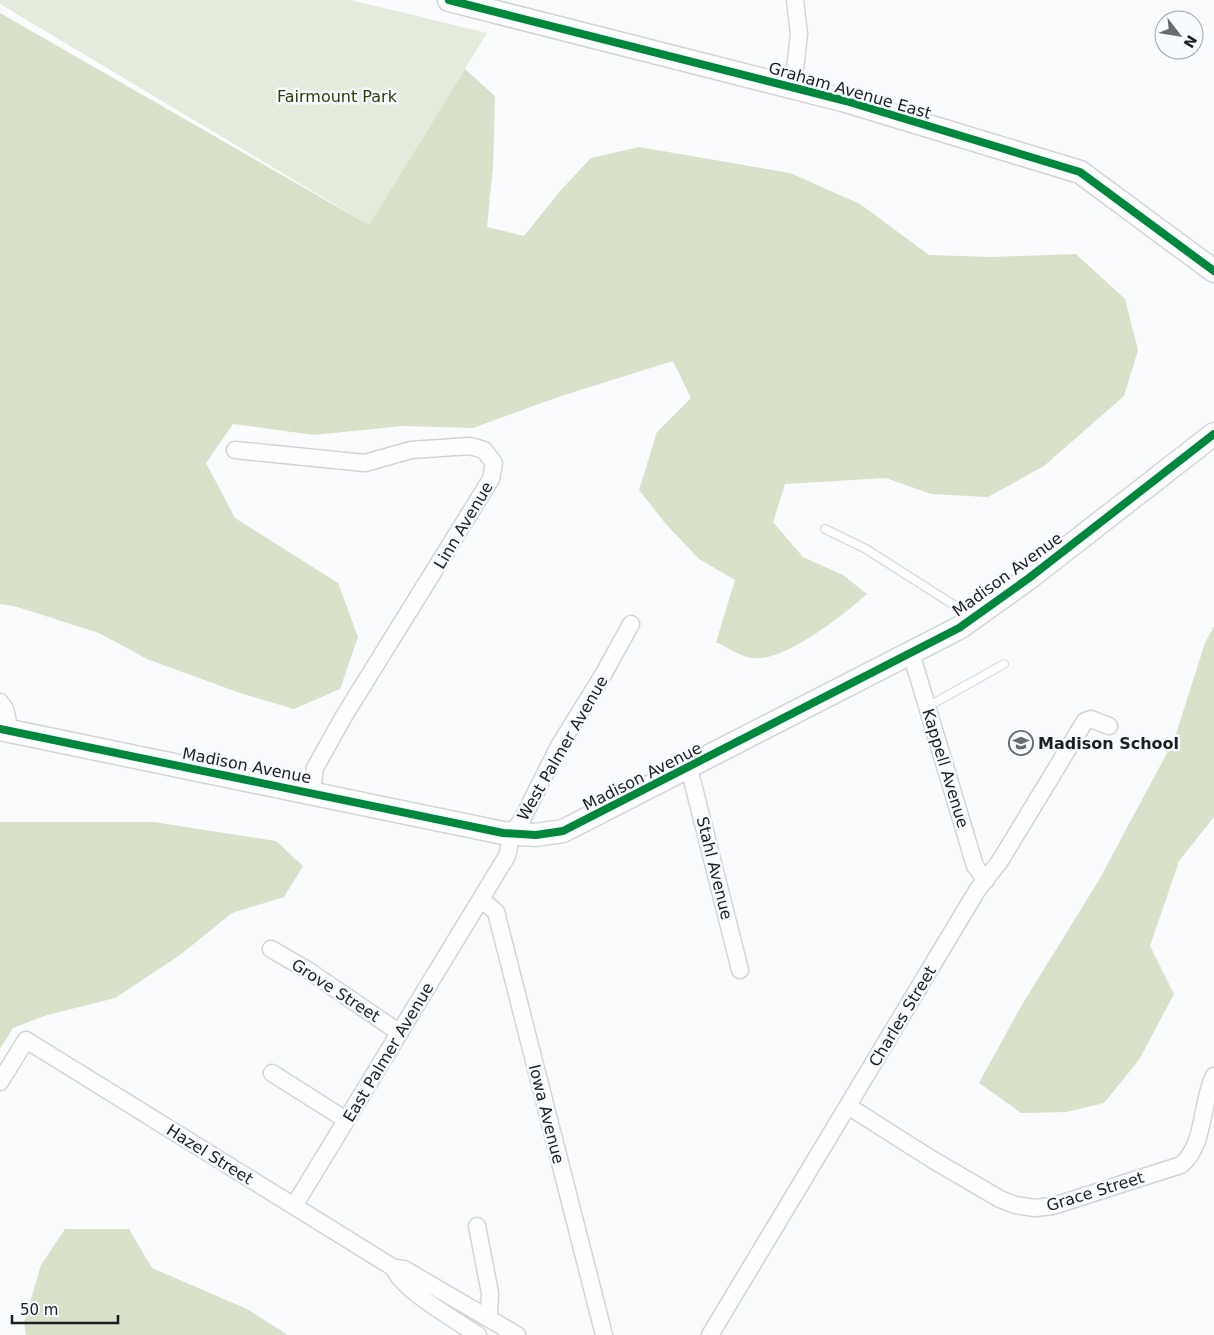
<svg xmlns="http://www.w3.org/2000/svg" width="1214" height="1335" viewBox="0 0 1214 1335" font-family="'DejaVu Sans',sans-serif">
<rect width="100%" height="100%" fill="#f9fbfd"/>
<path fill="#e5ebdc" d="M0,0H351L487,33L369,225L0,4Z"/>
<path fill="#d9e1ca" d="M0,13L369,225L465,69L495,96L493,166L487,227L524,236L560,191L591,158L639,147L790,173L860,204L929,255L992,257L1076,254L1125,299L1138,350L1124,396L1044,466L988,497L931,494L886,478L785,484L773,522L803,557L843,575L867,594C843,615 784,663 751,658C740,656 726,647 716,642L735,580L699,559L665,523L639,490L657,432L691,398L673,361L558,397L473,428L403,426L314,435L233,424L206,463L235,518L338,583L358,637L340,689L294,709L240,693L147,659L99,633L14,606L0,604Z
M1214,626V817L1179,861L1150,946L1174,994L1139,1060L1104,1103L1066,1112L1021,1113L979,1083L1020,1008L1099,880L1174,740L1205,643Z
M0,822H154L276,841L303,866L284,897L232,913L180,955L115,998L47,1015L13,1028L0,1049Z
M65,1229H129L152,1268L247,1309L288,1335H26L24,1322L41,1265Z"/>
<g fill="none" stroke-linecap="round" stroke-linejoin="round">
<defs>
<path id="lane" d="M825,529L866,549L971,616
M927,707L1004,664"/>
<path id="street" d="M793,87L799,34L795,0
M235,450L365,463L411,450L470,446L484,450L494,463L491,479L344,716L315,768L312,792
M911,653L975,866L986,880
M0,702L5,709L10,731
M689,768L740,970
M481,899L496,912L604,1335
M271,949L309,971L400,1033
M272,1073L346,1120
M0,1082L26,1040L394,1268C399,1288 459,1322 478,1335
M848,1106L933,1160L1000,1199L1015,1205L1035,1208L1053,1206L1181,1165C1206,1144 1200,1104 1214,1076
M294,1206L507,856L512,834L523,818L559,746L603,675L631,624
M477,1226L490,1293L489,1318
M394,1268L404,1269L517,1335
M710,1335L978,889L1000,861L1085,721L1091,719L1109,726"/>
<path id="secondary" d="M449,0L846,101L1080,172L1214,271
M0,729L503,833L536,835L563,831L959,628L1029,578L1214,434"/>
</defs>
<use href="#lane" stroke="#d2d6d8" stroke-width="10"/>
<use href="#street" stroke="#d2d6d8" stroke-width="19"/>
<use href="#secondary" stroke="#d2d6d8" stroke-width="25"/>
<use href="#lane" stroke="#fefeff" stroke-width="8"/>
<use href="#street" stroke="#fefeff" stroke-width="16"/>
<use href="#secondary" stroke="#fefeff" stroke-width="22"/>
<defs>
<path id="cycleway" d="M449,0L846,101L1080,172L1214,271
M0,729L503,833L536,835L563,831L959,628L1029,578L1214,434"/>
</defs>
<use href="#cycleway" stroke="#f7fbff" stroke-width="11"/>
<use href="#cycleway" stroke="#00873e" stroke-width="8"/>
</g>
<defs>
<symbol id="school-ring" viewBox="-11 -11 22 22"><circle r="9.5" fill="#f7fbff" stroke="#696c6f" stroke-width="1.5"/><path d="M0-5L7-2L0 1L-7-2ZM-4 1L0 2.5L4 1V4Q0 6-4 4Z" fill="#696c6f"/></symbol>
</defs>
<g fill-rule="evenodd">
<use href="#school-ring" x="1007" y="729" width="28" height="28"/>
</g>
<g text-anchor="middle" stroke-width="5" stroke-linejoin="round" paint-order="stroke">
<g font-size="16" fill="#1b1f22" stroke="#f7fbff">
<text transform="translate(850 90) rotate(16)" y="6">Graham Avenue East</text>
<text transform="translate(463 525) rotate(-59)" y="6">Linn Avenue</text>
<text transform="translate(1007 574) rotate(-36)" y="6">Madison Avenue</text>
<text transform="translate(562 748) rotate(-60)" y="6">West Palmer Avenue</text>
<text transform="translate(247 765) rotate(11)" y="6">Madison Avenue</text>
<text transform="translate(946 768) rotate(73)" y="6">Kappell Avenue</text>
<text transform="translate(642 776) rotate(-27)" y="6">Madison Avenue</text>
<text transform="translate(715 868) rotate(76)" y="6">Stahl Avenue</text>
<text transform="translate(336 990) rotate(33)" y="6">Grove Street</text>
<text transform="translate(902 1016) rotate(-59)" y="6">Charles Street</text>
<text transform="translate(388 1052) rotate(-59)" y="6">East Palmer Avenue</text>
<text transform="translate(547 1114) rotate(76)" y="6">Iowa Avenue</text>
<text transform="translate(210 1154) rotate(32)" y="6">Hazel Street</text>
<text transform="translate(1095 1191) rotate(-17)" y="6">Grace Street</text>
</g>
<g font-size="16" fill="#313b08" stroke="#f7fbff">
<text x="337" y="102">Fairmount Park</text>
</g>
<g font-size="16" font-weight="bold" fill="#1b1f22" stroke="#f7fbff" text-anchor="start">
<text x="1038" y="749">Madison School</text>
</g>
</g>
<g transform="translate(1179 35) rotate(121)"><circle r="24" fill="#f7fbff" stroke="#9fa3a7"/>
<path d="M0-4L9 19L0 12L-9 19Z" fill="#696c6f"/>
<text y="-8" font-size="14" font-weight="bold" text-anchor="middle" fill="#1b1f22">N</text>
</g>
<path d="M12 1315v8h106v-8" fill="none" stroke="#1b1f22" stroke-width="2.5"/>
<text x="20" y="1315" font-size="15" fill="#1b1f22" stroke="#f7fbff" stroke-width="4" paint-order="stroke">50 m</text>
</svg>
